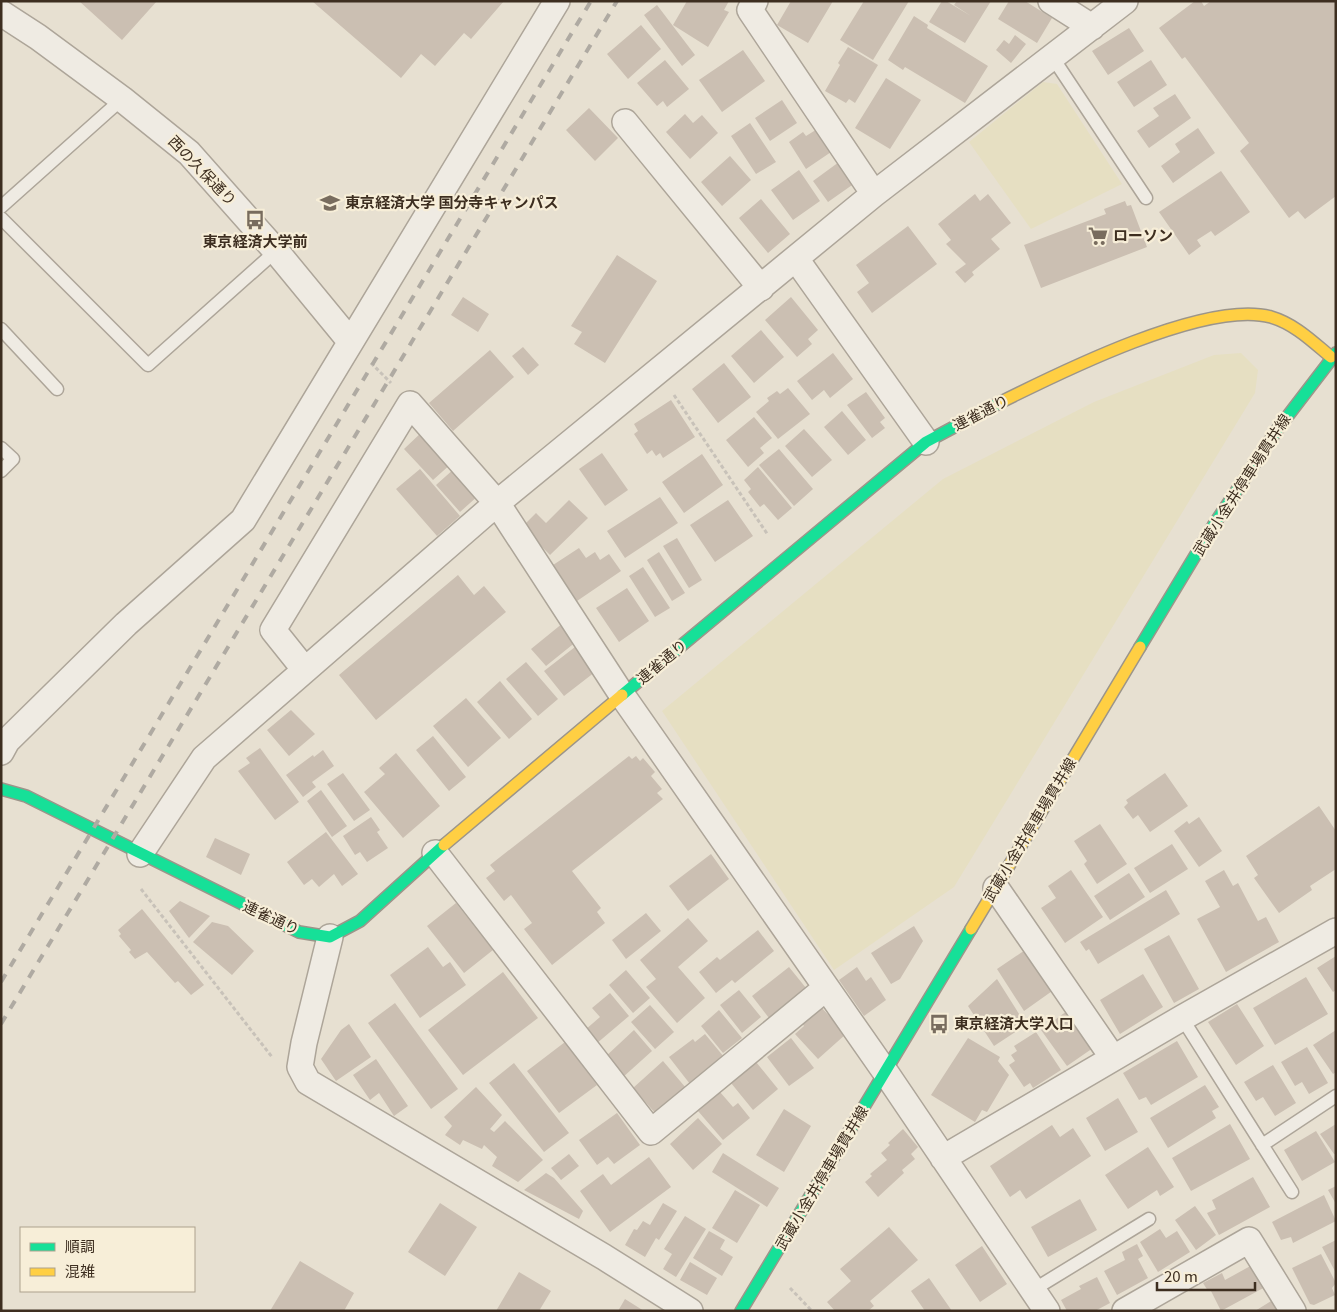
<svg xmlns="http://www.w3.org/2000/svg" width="1337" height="1312" viewBox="0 0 1337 1312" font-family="Georgia,'Noto Sans JP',serif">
<rect width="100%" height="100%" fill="#e7e0d1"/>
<path fill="#e6dfc2" d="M1043,82L1057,84L1122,184L1031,229L969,142Z
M1241,353L1258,370L1255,393L954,887L834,970L662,711L943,479L1094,402L1214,355Z"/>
<path fill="#cbbfb2" d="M79,1H157L122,40Z
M312,1H504L471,39L464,33L435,66L421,54L401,78Z
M687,1H729L724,10L729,12L708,47L673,25Z
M791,1H833L808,43L777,25Z
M864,1H909L873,60L840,40Z
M942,1H946L971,16L954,5L957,1H991L965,43L929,22Z
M1009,1H1025L1052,18L1037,43L998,19Z
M1195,1H1201L1204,6L1211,1H1336V196L1305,219L1298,211L1289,218L1240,151L1249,143L1185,57L1182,59L1159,28Z
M657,5L695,55L682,66L644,15Z
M914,16L928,25L927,28L988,66L965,103L905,67L903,70L888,60Z
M641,25L661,49L628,79L607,54Z
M1129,28L1144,51L1108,75L1092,51Z
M1015,35L1026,44L1011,63L996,50L1004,40L1009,44Z
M848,47L878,65L855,103L849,99L846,103L825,91L840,65L838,63Z
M743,50L765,81L722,112L699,80Z
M665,60L689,89L667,107L663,101L657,106L637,83Z
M1151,60L1167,85L1134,107L1117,82Z
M886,78L921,100L890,149L855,128Z
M1175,94L1191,118L1149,148L1137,131L1159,116L1153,108Z
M782,100L797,123L770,141L755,118Z
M589,108L618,138L595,161L566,130Z
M685,114L693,123L702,115L718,133L690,159L666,132Z
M750,123L776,162L756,174L731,136Z
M819,128L834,150L806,169L789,142L803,132L806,136Z
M1198,128L1215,153L1173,183L1161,166L1180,152L1175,144Z
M730,156L751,180L722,206L701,182Z
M839,162L855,183L828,202L813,181Z
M799,170L820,201L793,220L771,190Z
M1221,171L1250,212L1215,236L1211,231L1197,240L1201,246L1189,255L1159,212Z
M975,194L980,201L988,194L1011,223L991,239L1000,249L972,272L974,275L965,283L955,272L966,264L946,244L951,240L938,224Z
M761,199L790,234L768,253L739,218Z
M1125,201L1127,206L1131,205L1147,247L1041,288L1024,245L1106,214L1104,209Z
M908,226L937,264L872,313L857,292L869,283L856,265Z
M617,255L657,281L605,363L574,344L582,332L571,326Z
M463,297L489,314L478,332L451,315Z
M791,297L818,330L808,339L812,344L797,357L765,320Z
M761,330L784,357L754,383L731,356Z
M523,347L539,365L528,375L512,356Z
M490,350L514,377L453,431L429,403Z
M833,353L853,379L830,398L824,390L812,400L797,381Z
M724,363L751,397L718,423L692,389Z
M788,388L810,414L778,439L756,412L769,401L767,398L777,391L780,394Z
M866,392L885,418L880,422L885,428L872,438L847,405Z
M671,400L695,437L663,458L660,453L656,456L652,450L647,454L634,434L638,431L634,424Z
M842,411L866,440L848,455L824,427Z
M754,417L772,438L760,448L764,453L748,467L726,440Z
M804,429L832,460L812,477L785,446Z
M423,431L452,463L433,480L404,449Z
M779,449L813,489L794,506L759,465Z
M602,453L628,490L605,506L579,469Z
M702,454L723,485L684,513L662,482Z
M758,467L792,508L778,520L764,504L760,507L748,492L751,489L744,480Z
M455,468L479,495L460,512L436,485Z
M420,469L460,516L437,536L396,489Z
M660,497L678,523L625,558L607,531Z
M569,500L588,518L550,555L522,527L536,513L546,523Z
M728,500L753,536L715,562L690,525Z
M677,538L702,580L689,588L663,546Z
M579,548L586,558L595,552L600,560L609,554L621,571L577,601L553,565Z
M659,552L685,593L672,601L647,560Z
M643,567L670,608L655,617L629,576Z
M458,575L474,595L484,586L506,612L376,720L339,675Z
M627,588L649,621L619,642L596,608Z
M563,623L577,641L546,666L531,649Z
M575,647L595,672L564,696L544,671Z
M526,662L558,699L538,716L506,679Z
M500,681L532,719L509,739L477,702Z
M466,698L501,738L468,767L433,726Z
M291,710L315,734L289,756L267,730Z
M433,736L466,777L449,791L416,750Z
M260,748L299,802L275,820L238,771L250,763L246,758Z
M323,750L334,766L312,782L316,787L303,797L286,775L313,755L314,757Z
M396,753L440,806L403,838L364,792L385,774L379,768Z
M629,756L632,759L636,756L640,761L643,758L655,772L651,776L662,789L657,793L663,799L572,871L601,908L597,912L605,923L552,965L524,929L532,923L511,895L504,901L486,878L495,871L490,865Z
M343,773L370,810L354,821L327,784Z
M1165,773L1188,806L1150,832L1138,815L1133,819L1124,807L1128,803L1126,800Z
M321,790L347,826L332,837L307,801Z
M1319,806L1336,831V869L1310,886L1312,890L1279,913L1254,878L1258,875L1246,856Z
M371,817L380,830L377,832L388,848L367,862L360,852L355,855L343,836Z
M1199,817L1222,851L1199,867L1174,831L1187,821L1189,824Z
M1100,824L1127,864L1097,884L1084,864L1087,861L1074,841Z
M326,832L358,874L342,886L334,874L319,887L312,879L304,885L287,862Z
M215,838L250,854L241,875L206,857Z
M1172,844L1188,869L1150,893L1134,868Z
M711,854L729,879L688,911L669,886Z
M1071,870L1103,917L1065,943L1041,908L1056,898L1048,886Z
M1224,870L1233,886L1238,883L1258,921L1266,917L1279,942L1226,972L1197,919L1220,907L1205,881Z
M1129,873L1145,897L1110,920L1094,896Z
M1166,890L1180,914L1098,964L1089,949L1086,951L1080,942Z
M180,901L210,916L189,938L169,911Z
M456,903L493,950L464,973L427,926Z
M142,909L204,985L191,995L178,981L175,983L147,952L135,959L129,952L131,950L119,936L121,934L118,930Z
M646,913L661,931L626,959L612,940Z
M688,918L708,941L678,967L705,998L677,1023L646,987L656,979L640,960Z
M212,922L228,926L254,951L232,975L193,942Z
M914,926L923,941L900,979L891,984L871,953Z
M758,930L774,951L735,983L732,980L716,993L699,972L717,957L720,960Z
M1169,935L1199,989L1174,1003L1144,949Z
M428,947L443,967L450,962L466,985L420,1018L390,975Z
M1028,948L1055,989L1024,1011L997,969Z
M1336,956V990L1333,992L1317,968Z
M789,967L806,988L769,1018L752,996Z
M857,967L866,981L871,977L886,1000L864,1016L839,980Z
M626,970L650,998L633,1013L609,985Z
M503,972L538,1018L463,1075L428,1030Z
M1143,974L1163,1007L1120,1034L1100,1000Z
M1306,977L1328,1014L1275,1045L1253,1008Z
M997,979L1026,1025L994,1046L968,1006Z
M739,990L761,1017L742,1033L720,1005Z
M610,993L629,1016L596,1044L585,1030L600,1017L592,1008Z
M395,1003L458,1089L431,1109L368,1023Z
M1237,1004L1264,1046L1236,1065L1208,1022Z
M650,1005L674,1032L655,1049L631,1022Z
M821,1007L846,1034L818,1059L795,1034L804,1026L802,1023Z
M719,1010L742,1038L723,1053L701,1026Z
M1067,1011L1093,1048L1067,1066L1041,1030Z
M349,1024L371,1057L336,1081L321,1059L341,1030Z
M634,1030L652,1051L622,1078L604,1058Z
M1336,1030V1072L1333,1074L1313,1045Z
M1036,1032L1061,1070L1033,1088L1030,1083L1024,1087L1009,1065L1015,1061L1011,1055L1017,1051L1014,1046Z
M705,1034L724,1057L690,1084L669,1057L693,1039L695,1042Z
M791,1038L814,1068L789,1086L767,1057Z
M968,1038L1000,1057L998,1061L1009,1075L987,1112L982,1110L975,1122L931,1095Z
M1177,1041L1198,1077L1151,1105L1146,1097L1139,1100L1123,1073Z
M565,1042L597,1085L559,1113L527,1071Z
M1307,1047L1328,1083L1309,1094L1302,1082L1295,1086L1281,1062Z
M376,1059L408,1106L394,1116L379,1093L370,1100L353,1075Z
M663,1061L686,1088L656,1114L633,1088Z
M756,1062L778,1089L753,1110L731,1083Z
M514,1063L569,1133L544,1152L489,1083Z
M1273,1065L1296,1103L1275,1116L1263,1097L1256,1101L1244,1082Z
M1205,1085L1219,1107L1212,1111L1216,1118L1168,1148L1150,1118Z
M476,1087L502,1115L490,1129L494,1132L505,1121L543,1160L518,1182L492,1166L497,1157L484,1145L482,1149L463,1140L460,1145L445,1135L452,1126L444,1117Z
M720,1092L733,1107L738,1103L750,1118L723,1140L698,1111Z
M1118,1098L1138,1132L1105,1151L1086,1118Z
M784,1109L811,1126L784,1172L756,1155Z
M617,1113L640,1145L614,1164L608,1157L597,1165L579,1140Z
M698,1118L722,1144L693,1170L670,1144Z
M1230,1124L1250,1159L1191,1191L1172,1158Z
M1336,1124V1154H1334L1320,1134Z
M1052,1125L1060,1137L1073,1128L1091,1156L1026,1199L1020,1190L1010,1197L990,1166Z
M903,1129L918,1147L911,1154L915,1159L902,1170L904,1173L878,1197L865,1182L872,1176L870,1174L887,1160L881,1153L890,1145L888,1143Z
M1316,1131L1335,1162L1302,1181L1284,1150Z
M1148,1147L1174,1187L1160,1196L1157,1190L1128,1209L1105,1175Z
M723,1153L779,1188L767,1207L712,1172Z
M569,1154L579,1166L561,1180L551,1168Z
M649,1157L671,1187L610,1232L580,1191L603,1174L611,1185Z
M546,1173L554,1178L583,1211L579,1219L524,1190Z
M1253,1177L1270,1207L1219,1235L1207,1213L1216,1209L1212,1200Z
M1336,1186V1204L1328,1190Z
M735,1190L760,1205L737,1243L712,1228Z
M1324,1195L1336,1221L1293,1243L1291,1237L1281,1240L1272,1222Z
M1080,1199L1097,1230L1048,1257L1031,1227Z
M440,1203L477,1227L445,1276L408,1252Z
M663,1203L677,1211L659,1240L656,1238L645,1257L625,1245L634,1229L637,1230L643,1221L650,1225Z
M1195,1206L1216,1235L1196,1250L1175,1220Z
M685,1216L706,1229L676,1277L663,1269L672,1254L664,1249Z
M889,1227L918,1260L870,1301L874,1306L868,1311H835L827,1302L851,1281L840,1269Z
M1160,1229L1166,1238L1177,1231L1190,1252L1158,1272L1140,1242Z
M709,1231L725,1240L720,1249L733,1257L722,1276L693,1258Z
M1336,1240V1273L1322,1247Z
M1137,1244L1143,1256L1138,1259L1148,1278L1117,1295L1104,1271L1125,1260L1122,1252Z
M982,1246L1007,1284L980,1302L955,1265Z
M1321,1254L1336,1283L1332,1288L1335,1295L1314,1305L1310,1304L1292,1268Z
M300,1261L354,1293L344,1311H270Z
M690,1262L717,1278L707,1295L680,1280Z
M1254,1264L1267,1286L1221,1311L1210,1289L1208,1291L1203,1283L1222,1273L1225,1280Z
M519,1272L551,1291L539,1311H496Z
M1097,1277L1110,1303L1095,1311H1067L1061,1300L1081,1289L1079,1286Z
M929,1278L952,1311H925L911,1291Z
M625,1299L644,1311H618Z
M1273,1300L1280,1311H1255Z"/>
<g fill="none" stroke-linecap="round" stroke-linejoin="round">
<defs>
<path id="lane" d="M1053,58L1146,198
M1,207L122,99
M1,218L148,365L276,251
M1,329L57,389
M1,448L13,459L1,471
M1182,1018L1292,1192
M1262,1145L1336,1096
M1033,1290L1149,1219"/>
<path id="street" d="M755,1L750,10L874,194
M1051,1L1092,27
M1,13L38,37L122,99L189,153L276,251L350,341
M625,122L761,288
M796,259L926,442
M305,670L273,630L410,404L497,503L622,695L886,1073L1047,1311
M1,752L7,741L126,624L243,520L557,1
M435,853L651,1132L826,988
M140,854L204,758L497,503L874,194L1125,1
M996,888L1113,1058
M330,937L304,1043L300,1067L308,1082L604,1257L690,1311
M943,1158L1182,1018L1336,931
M1125,1311L1249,1240L1293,1311"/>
<path id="fast" d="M1140,647L1213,526L1277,430L1336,353
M622,695L926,442L999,403
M1,789L26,796L299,932L330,937L360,921L444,845
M741,1311L971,929"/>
<path id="slow" d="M999,403C1059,373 1207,299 1271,317C1295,324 1313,342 1331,357
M444,845L622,695
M971,929L1140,647"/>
</defs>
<use href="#lane" stroke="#ada599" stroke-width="15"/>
<use href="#street" stroke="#ada599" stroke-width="28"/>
<use href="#fast" stroke="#9c958a" stroke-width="14"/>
<use href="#slow" stroke="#9c958a" stroke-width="14"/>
<path stroke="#c8c2b9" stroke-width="3" stroke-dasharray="4 2.5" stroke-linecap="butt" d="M371,363L391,383
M674,395L768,535
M141,889L272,1057
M790,1288L812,1311"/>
<use href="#lane" stroke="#efebe3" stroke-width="12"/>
<use href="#street" stroke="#efebe3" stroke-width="25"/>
<use href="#fast" stroke="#16e098" stroke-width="11"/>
<use href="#slow" stroke="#ffcf43" stroke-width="11"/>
<path stroke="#afaaa2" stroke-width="4" stroke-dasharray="9 9" stroke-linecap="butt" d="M1,982L591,1
M1,1024L617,1"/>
</g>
<defs>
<symbol id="university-bare" viewBox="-9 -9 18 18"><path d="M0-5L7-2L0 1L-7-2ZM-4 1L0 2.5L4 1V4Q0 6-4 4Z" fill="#786c5e" stroke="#f7eed8" stroke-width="2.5" paint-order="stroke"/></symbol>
<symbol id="bus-bare" viewBox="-9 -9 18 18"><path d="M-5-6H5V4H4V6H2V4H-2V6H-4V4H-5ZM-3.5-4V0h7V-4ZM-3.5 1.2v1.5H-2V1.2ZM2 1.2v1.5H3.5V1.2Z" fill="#786c5e" stroke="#f7eed8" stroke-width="2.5" paint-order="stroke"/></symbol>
<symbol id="supermarket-bare" viewBox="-9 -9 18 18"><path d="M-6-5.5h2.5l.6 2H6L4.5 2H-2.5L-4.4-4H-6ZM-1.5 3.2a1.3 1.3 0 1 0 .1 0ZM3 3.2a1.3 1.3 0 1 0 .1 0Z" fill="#786c5e" stroke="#f7eed8" stroke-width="2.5" paint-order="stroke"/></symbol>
</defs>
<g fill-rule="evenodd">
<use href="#university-bare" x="316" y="189" width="28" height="28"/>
<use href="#bus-bare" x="241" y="206" width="28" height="28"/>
<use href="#supermarket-bare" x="1084" y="222" width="28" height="28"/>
<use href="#bus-bare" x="925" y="1010" width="28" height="28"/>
</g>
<g text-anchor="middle" stroke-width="4.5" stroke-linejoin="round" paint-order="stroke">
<g font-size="15" fill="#3d2e20" stroke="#f7eed8">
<text transform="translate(202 171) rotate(46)" y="5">西の久保通り</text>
<text transform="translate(981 413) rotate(-27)" y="5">連雀通り</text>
<text transform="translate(1242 485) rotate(-57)" y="5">武蔵小金井停車場貫井線</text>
<text transform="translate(662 662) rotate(-40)" y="5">連雀通り</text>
<text transform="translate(1030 830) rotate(-59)" y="5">武蔵小金井停車場貫井線</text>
<text transform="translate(271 918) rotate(25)" y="5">連雀通り</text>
<text transform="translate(822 1178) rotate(-59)" y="5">武蔵小金井停車場貫井線</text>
</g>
<g font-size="15" font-weight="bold" fill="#3d2e20" stroke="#f7eed8" text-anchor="start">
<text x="345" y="208">東京経済大学 国分寺キャンパス</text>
<text x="1113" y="241">ローソン</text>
<text x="255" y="247" text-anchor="middle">東京経済大学前</text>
<text x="954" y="1029">東京経済大学入口</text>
</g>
</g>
<rect width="1337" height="1312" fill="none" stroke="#3d2e20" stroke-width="5"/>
<rect x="20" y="1227" width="175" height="65" fill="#f7eed8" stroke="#ada18e"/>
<rect x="30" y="1243" width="25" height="8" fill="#16e098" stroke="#ada18e"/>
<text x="65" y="1252" font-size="15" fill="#3d2e20">順調</text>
<rect x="30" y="1268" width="25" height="8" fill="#ffcf43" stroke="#ada18e"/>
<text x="65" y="1277" font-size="15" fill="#3d2e20">混雑</text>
<path d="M1157 1282v8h98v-8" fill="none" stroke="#3d2e20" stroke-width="2.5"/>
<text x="1164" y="1282" font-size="15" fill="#3d2e20" stroke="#f7eed8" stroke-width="4" paint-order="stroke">20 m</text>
</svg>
